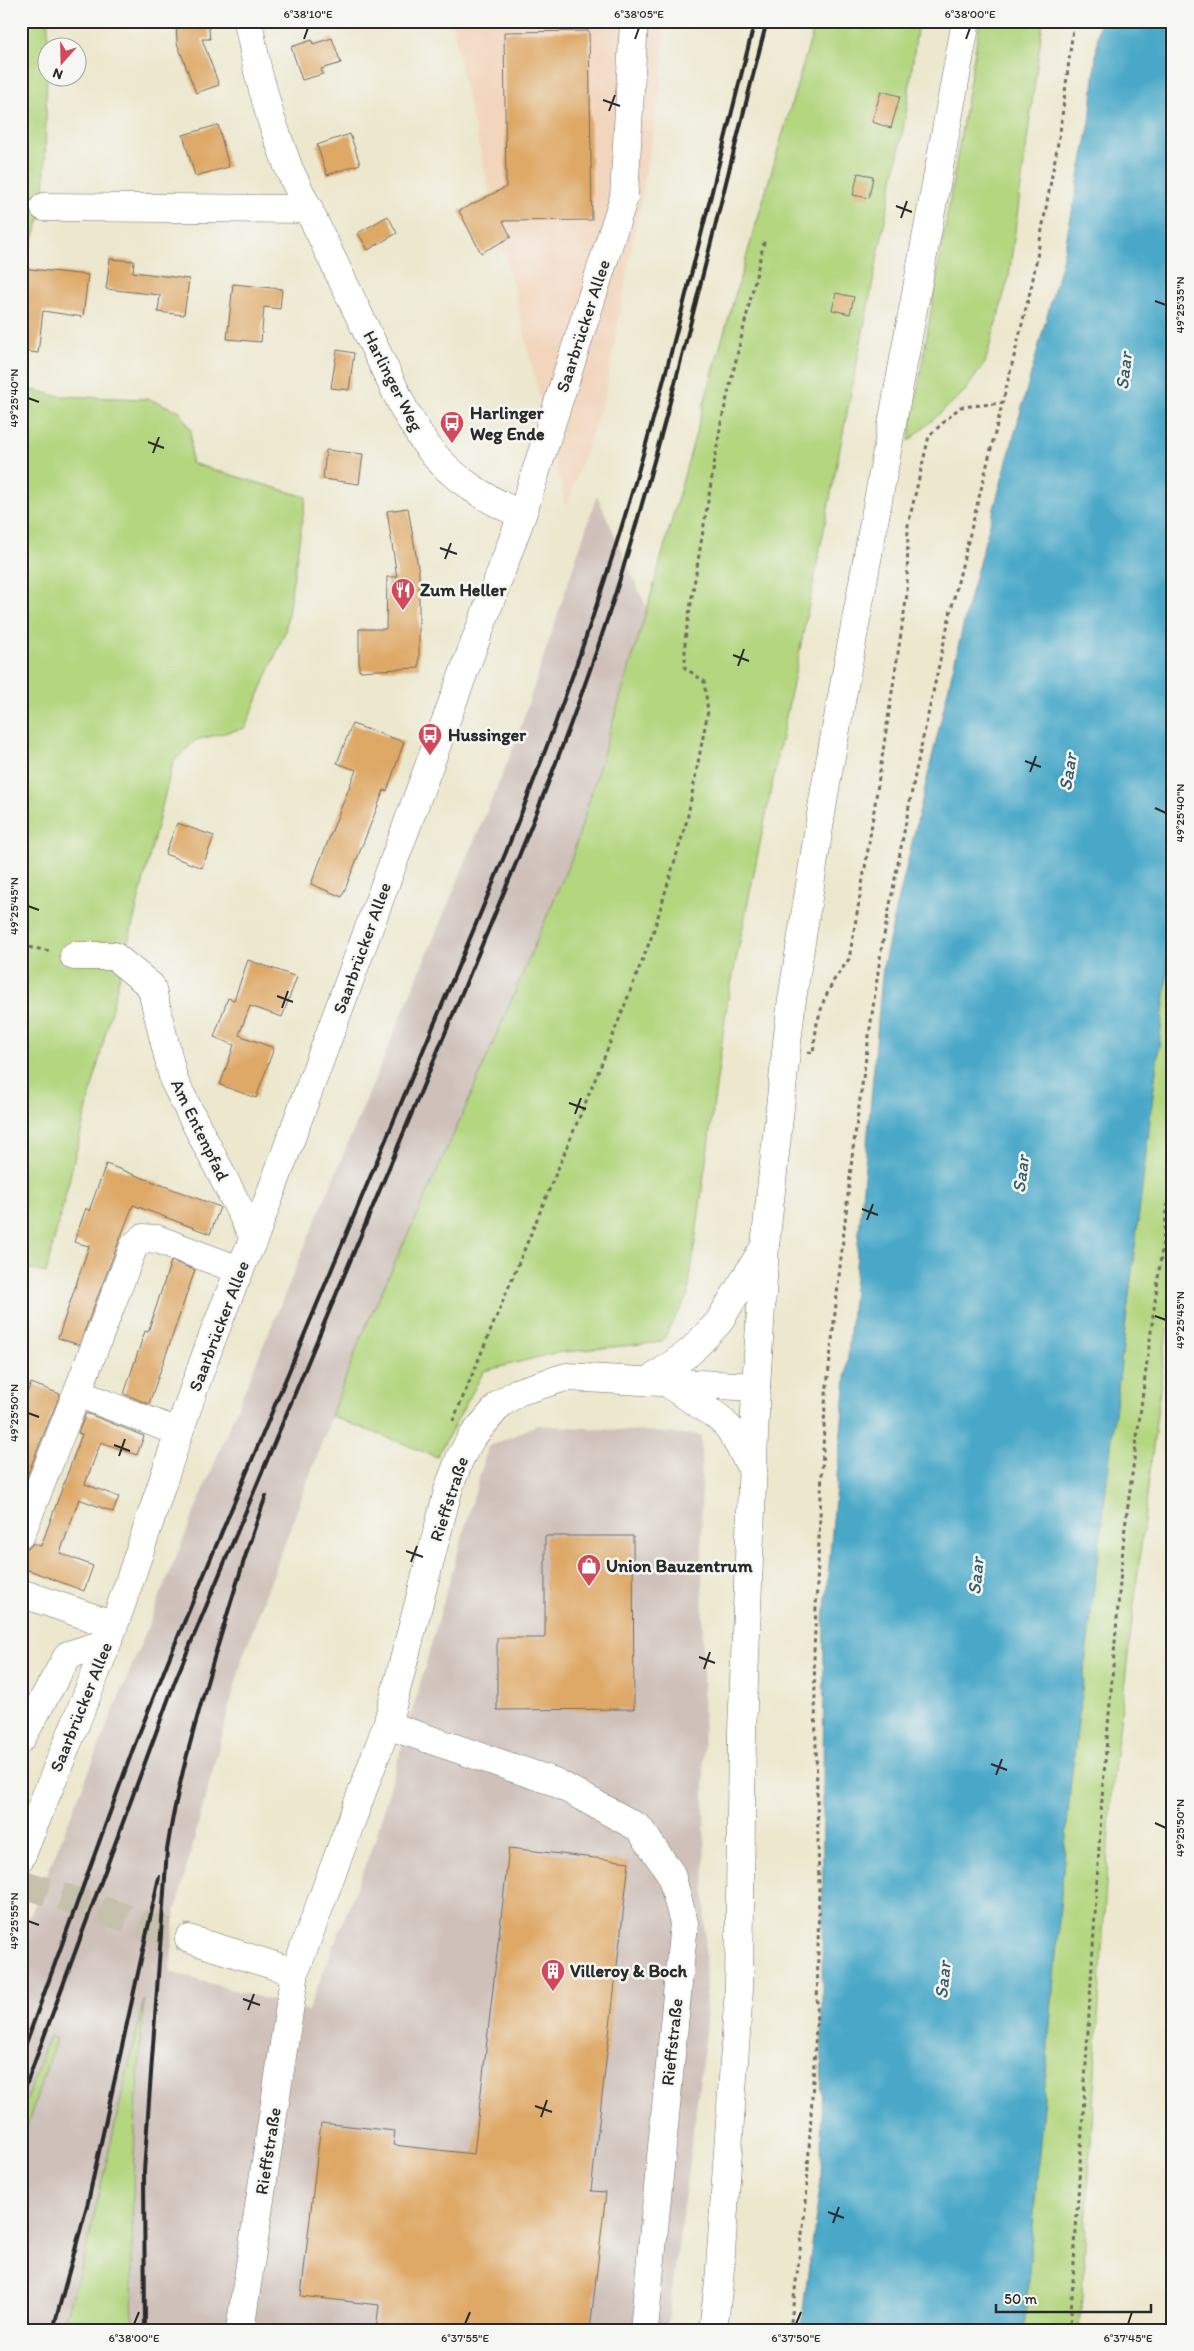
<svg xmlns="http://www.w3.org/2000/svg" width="1194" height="2351" viewBox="0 0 1194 2351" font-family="Itim,sans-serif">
<rect width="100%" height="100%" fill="#f6f6f2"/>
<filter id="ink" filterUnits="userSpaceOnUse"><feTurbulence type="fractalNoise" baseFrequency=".02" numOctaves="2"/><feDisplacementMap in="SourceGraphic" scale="10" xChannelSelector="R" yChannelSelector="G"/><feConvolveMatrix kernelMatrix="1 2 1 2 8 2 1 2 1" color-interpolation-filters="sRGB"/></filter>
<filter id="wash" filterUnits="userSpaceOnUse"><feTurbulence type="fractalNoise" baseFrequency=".0096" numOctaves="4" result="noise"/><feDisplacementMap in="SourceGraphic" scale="20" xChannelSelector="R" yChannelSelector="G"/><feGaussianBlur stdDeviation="1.12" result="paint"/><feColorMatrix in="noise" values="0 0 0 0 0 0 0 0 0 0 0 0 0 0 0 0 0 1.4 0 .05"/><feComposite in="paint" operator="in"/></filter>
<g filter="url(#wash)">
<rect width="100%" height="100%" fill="#ece7cd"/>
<path fill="#f2d5bd" d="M452,21H665L661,89L604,399L566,507L462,75Z"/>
<path fill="#cfc1ba" d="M597,495L647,609L572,857L469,1100L361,1337L243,1656L175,1912L170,1972L308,2011L375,1840L488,1447L537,1425L701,1435L706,2032L667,2330H21V1938L223,1442L515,744Z"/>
<path fill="#b3d67f" stroke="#6f8055" d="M21,21H48L44,207L30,248L21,255Z
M816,21H918L906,114L809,605L727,1004L688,1295L662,1342L555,1353L484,1371L437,1457L331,1416L361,1337L469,1100L572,857L647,609L721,343Z
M980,21H1043L1009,276L985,363L964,392L909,441Z
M21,387L57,396L148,399L180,411L191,431V463L306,497L285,632L245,728L196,740L173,762L46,1273L21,1267Z
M1173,928V1281L1111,1796L1080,2330H1024L1070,1789Z
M144,2000C134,2110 130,2220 133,2330H61L84,2258Z
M49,2036L56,2039L21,2143V2115Z"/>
<path fill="#49a8c8" stroke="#3a6a7a" d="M1099,21H1173V928L1070,1789L1024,2330H800L821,2180L824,1620L883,966L971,592L1062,261L1090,122Z"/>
<g id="blocks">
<path fill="#dea866" d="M176,21H208L210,39H202L219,85L196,93L177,43Z
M589,31L592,220L503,221L511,237L481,253L459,211L506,187L504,32Z
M332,38L341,63L321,69L323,74L302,80L291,47L312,40L313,44Z
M881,91L900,96L891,128L872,122Z
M218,125L229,167L195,176L183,135Z
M350,134L360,164L327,175L317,145Z
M858,173L873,176L869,198L853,195Z
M388,216L397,233L368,250L358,233Z
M110,259L134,261L133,272L189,279L184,315L158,312L160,295L106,289Z
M21,268L88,275L83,317L43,311L38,353L21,351V324L25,289L21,288Z
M233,284L282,289L280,309L264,307L261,342L227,339Z
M836,293L854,297L850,314L832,310Z
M337,350L354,353L349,390L331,388Z
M326,450L363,454L359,484L323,479Z
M408,508L419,573V668L359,671V629H386L387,577H397L387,511Z
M352,724L404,742L387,791L384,790L342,897L311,884L356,770L337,763Z
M177,823L214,836L202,868L165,854Z
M248,960L297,977L282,1017L250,1006L239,1035L274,1048L256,1098L220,1085L234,1045L214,1037L228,998L234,1000Z
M106,1164L220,1207L210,1234L133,1205L79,1345L58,1338L89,1246L74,1242L86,1208L89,1211Z
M171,1261L195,1270L149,1404L124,1394L145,1331L148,1332Z
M31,1383L60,1394L21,1491V1408Z
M86,1413L144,1436L137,1455L101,1442L85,1484L119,1497L113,1512L79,1499L60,1553L93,1566L84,1591L21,1567V1549L30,1547L33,1543L41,1546L82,1434L78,1433Z
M545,1536H633L634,1709L497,1710V1638H545Z
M509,1848L629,1862L591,2191L606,2192L590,2330H376L379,2305L301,2296L321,2123L395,2131L393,2145L474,2154Z"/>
</g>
</g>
<g filter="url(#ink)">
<use href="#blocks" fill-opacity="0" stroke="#6f6d64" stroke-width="1"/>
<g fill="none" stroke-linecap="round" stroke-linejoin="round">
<path stroke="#c5c1ad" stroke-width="28" stroke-dasharray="28 14" stroke-linecap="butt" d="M21,1883L189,1939"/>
<defs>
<path id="minor" d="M248,21L258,72L271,119L289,169L405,411C413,423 419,436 428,447C452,479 486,499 522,515
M44,207L309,209
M74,956H114L151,986L174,1081L254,1238
M649,1381L690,1352L718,1323L765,1246
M667,1383L718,1417L729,1428L753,1470
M77,1393L134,1246L143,1238L157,1239L239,1270
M21,1534L77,1393L178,1432
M21,1593L114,1625
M387,1725L555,1782L639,1828L671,1874L684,1923L644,2330
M21,1739L68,1655L106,1643
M21,1857C52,1780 85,1703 114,1625C161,1496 196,1362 254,1238L522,515L624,197L634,21
M189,1939L295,1972
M240,2330L295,1972L387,1725L449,1487L460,1458L472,1437L500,1404L518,1392L566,1377L756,1387"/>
<path id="major" d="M713,2330L719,2282L739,1989L742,1731L756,1387L765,1246L791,1006L825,789L966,21"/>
</defs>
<use href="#minor" stroke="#6f6d64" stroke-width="29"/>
<use href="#major" stroke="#6f6d64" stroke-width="29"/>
<path stroke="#6f6d64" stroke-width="3" stroke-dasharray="4 4" stroke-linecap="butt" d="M21,946L51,951
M808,1052L813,1053L817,1023L824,1000L834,980L849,959L867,856L907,594L908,525L929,436L960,407L1003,403
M453,1421L604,1058L653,933L687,820L708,711L704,681L685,668V639L721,423L765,238
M790,2330L806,2202L817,2011L819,1886L814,1652L825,1404L853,1149L881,951L916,770L951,610L1032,284L1060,132L1074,21
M1070,2330L1102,1798L1124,1535L1173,1166"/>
<use href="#minor" stroke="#fff" stroke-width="28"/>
<use href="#major" stroke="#fff" stroke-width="28"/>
<path stroke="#2b2b2b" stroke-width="4" d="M21,2057L133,1749L170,1656L506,852C543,759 577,667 607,573C666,392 707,205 755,21
M21,2099L175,1681L519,856C557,763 593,668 622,572C677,390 719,205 767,21
M53,2330L88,2202L159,1877
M145,2330L144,2171L167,1850C177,1785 196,1721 214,1658C231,1603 246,1549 266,1496"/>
</g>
</g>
<path fill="none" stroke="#2b2b2b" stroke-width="2" d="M304,39L308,28M635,39L639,28M966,39L970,28M603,100L620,106M609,111L615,95M896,206L912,212M901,218L907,201M1155,301L1166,305M28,398L39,402M148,442L164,448M153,453L159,437M440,548L457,554M445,559L451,543M733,655L749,661M738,666L744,649M1025,761L1041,767M1030,772L1036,756M1155,808L1166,813M28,906L39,910M277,996L293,1002M282,1008L288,991M569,1103L586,1109M575,1114L581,1098M862,1209L878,1215M867,1220L873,1204M1155,1316L1166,1320M28,1413L39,1417M114,1445L130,1451M119,1456L125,1439M406,1551L423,1557M411,1562L417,1546M699,1657L715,1663M704,1669L710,1652M991,1764L1007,1770M996,1775L1002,1759M1155,1823L1166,1828M28,1921L39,1925M243,1999L260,2005M248,2010L254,1994M535,2106L552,2112M541,2117L547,2100M828,2212L844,2218M833,2223L839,2207M134,2324L139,2312M465,2324L470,2312M796,2324L801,2312M1128,2324L1132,2312"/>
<defs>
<symbol id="bus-pin" viewBox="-11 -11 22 30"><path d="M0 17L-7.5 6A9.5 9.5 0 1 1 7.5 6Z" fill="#d1495b" stroke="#f6f6f2"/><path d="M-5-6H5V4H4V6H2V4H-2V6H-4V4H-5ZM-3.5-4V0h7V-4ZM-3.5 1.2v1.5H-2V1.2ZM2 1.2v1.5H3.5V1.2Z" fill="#fff"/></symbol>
<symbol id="restaurant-pin" viewBox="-11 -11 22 30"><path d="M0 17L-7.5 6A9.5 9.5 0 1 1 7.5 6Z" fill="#d1495b" stroke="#f6f6f2"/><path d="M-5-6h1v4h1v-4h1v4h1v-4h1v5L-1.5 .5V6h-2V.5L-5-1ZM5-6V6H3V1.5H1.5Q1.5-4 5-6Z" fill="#fff"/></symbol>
<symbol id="shop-pin" viewBox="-11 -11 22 30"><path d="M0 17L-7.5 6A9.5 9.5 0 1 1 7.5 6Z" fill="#d1495b" stroke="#f6f6f2"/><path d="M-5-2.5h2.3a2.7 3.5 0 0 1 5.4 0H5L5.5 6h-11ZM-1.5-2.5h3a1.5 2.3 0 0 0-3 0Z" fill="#fff"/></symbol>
<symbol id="building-pin" viewBox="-11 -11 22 30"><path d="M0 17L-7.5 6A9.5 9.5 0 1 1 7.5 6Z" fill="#d1495b" stroke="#f6f6f2"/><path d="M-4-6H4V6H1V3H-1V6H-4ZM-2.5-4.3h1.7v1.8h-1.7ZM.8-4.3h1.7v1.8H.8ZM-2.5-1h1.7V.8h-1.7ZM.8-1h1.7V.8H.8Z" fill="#fff"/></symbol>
</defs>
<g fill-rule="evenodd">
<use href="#bus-pin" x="438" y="409" width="28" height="38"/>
<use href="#restaurant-pin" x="389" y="576" width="28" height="38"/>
<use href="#bus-pin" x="416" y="721" width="28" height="38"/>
<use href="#shop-pin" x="575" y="1552" width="28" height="38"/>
<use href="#building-pin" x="539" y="1957" width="28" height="38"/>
</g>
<g text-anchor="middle" stroke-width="5" stroke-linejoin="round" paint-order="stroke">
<g font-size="18" fill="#2b2b2b" stroke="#f6f6f2">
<text transform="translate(583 326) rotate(-72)" y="6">Saarbrücker Allee</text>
<text transform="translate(393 381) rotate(63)" y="6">Harlinger Weg</text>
<text transform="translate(362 948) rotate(-70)" y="6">Saarbrücker Allee</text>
<text transform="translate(200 1130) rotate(64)" y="6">Am Entenpfad</text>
<text transform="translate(219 1326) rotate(-69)" y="6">Saarbrücker Allee</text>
<text transform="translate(449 1499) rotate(-72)" y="6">Rieffstraße</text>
<text transform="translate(81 1707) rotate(-68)" y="6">Saarbrücker Allee</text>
<text transform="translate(672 2042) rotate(-84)" y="6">Rieffstraße</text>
<text transform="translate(268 2151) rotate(-81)" y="6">Rieffstraße</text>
</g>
<g font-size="18" font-weight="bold" fill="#2b2b2b" stroke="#f6f6f2" text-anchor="start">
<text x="470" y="419">Harlinger<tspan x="470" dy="21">Weg Ende</tspan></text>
<text x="420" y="596">Zum Heller</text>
<text x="448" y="741">Hussinger</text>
<text x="606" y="1572">Union Bauzentrum</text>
<text x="570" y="1977">Villeroy &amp; Boch</text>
</g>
<g font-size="19" font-style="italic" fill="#375d6a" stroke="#f6f6f2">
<text transform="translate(1123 371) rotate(-84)" y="7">Saar</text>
<text transform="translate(1067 772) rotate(-81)" y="7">Saar</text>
<text transform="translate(1020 1174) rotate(-83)" y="7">Saar</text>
<text transform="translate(975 1576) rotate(-85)" y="7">Saar</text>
<text transform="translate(942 1980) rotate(-85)" y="7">Saar</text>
</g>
</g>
<rect width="1194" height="2351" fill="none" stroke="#f6f6f2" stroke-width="55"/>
<g transform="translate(62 62) rotate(200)"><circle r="24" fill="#f6f6f2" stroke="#a5a5a2"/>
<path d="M0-4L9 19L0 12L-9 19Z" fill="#d1495b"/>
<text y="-8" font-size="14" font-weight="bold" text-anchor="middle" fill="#2b2b2b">N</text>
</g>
<path d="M996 2304v8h155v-8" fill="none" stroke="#2b2b2b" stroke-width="2.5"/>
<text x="1004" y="2304" font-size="15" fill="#2b2b2b" stroke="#f6f6f2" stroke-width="4" paint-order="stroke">50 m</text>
<rect x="28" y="28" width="1138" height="2296" fill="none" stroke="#2b2b2b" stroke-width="2"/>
<g font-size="12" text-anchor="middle" fill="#2b2b2b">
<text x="308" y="18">6°38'10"E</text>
<text x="639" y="18">6°38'05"E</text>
<text x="970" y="18">6°38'00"E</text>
<text transform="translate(1180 305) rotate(-90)" y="4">49°25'35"N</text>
<text transform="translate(14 398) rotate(-90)" y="4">49°25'40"N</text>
<text transform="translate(1180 813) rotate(-90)" y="4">49°25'40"N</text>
<text transform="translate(14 906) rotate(-90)" y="4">49°25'45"N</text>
<text transform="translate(1180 1320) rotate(-90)" y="4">49°25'45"N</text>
<text transform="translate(14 1413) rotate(-90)" y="4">49°25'50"N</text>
<text transform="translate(1180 1828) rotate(-90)" y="4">49°25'50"N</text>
<text transform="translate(14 1921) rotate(-90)" y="4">49°25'55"N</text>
<text x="134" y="2342">6°38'00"E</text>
<text x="465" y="2342">6°37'55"E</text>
<text x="796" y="2342">6°37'50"E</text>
<text x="1128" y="2342">6°37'45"E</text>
</g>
</svg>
